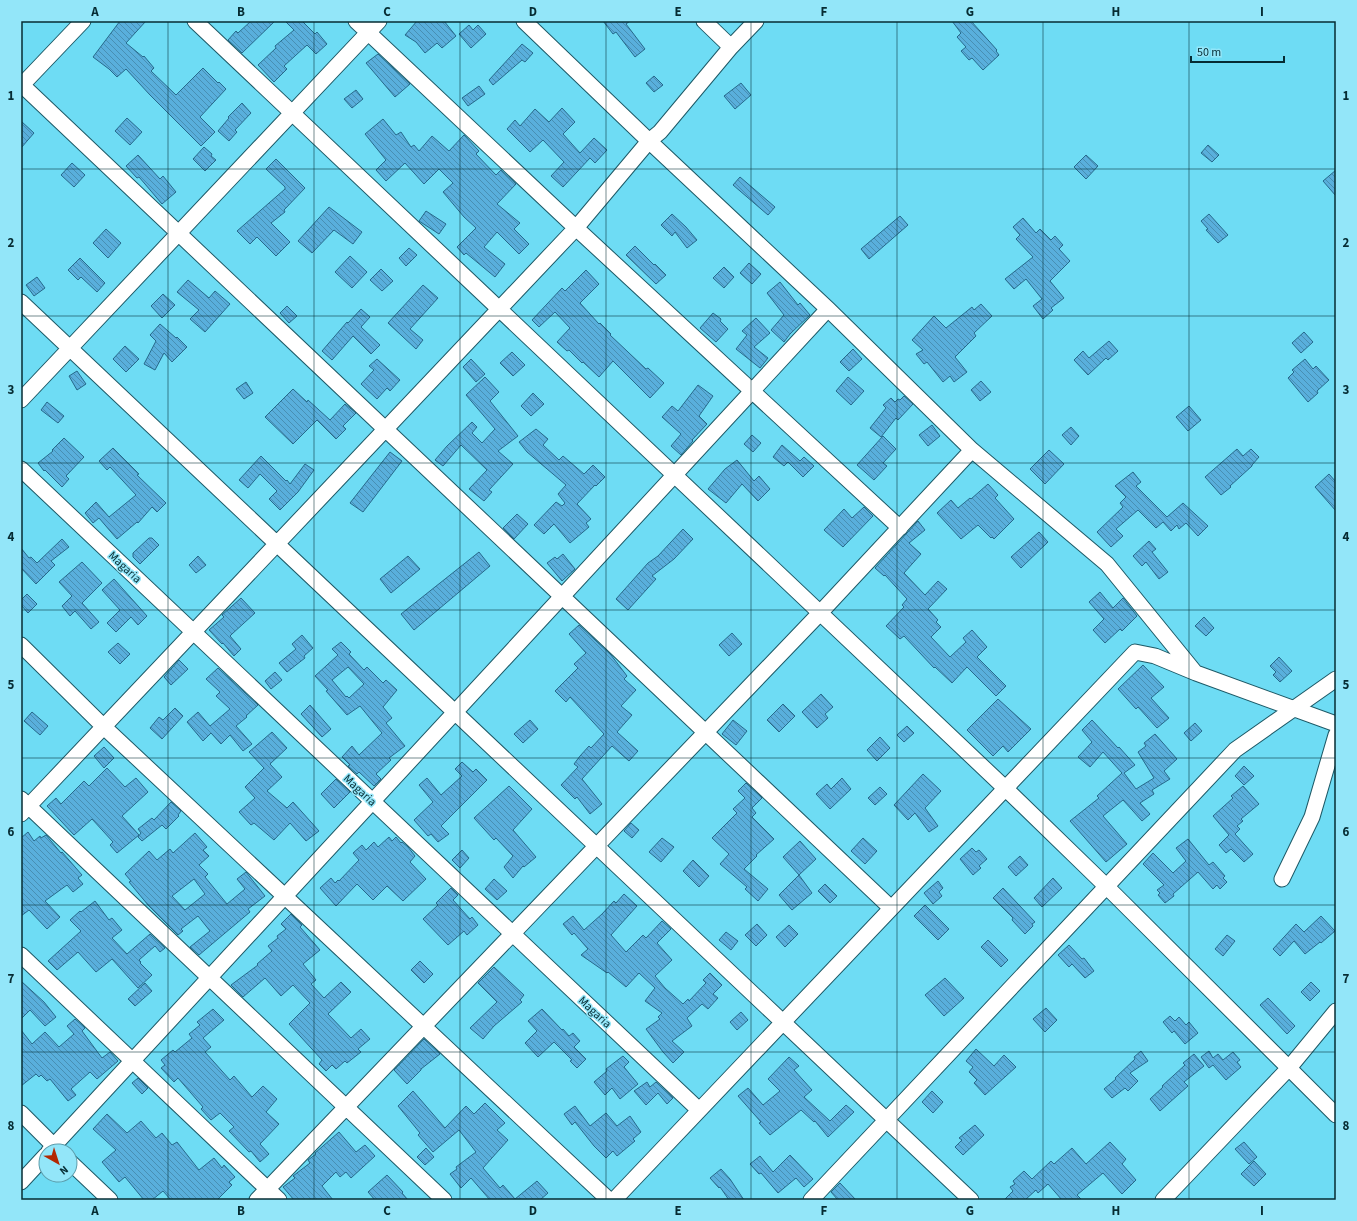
<svg xmlns="http://www.w3.org/2000/svg" width="1357" height="1221" viewBox="0 0 1357 1221" font-family="'Source Sans 3',sans-serif">
<defs>
<pattern id="building-back-hatch" width="6" height="6" patternUnits="userSpaceOnUse"><rect width="6" height="6" fill="#59afdc"/><path d="M-1 5l2 2M0 0l6 6M5-1l2 2" fill="none" stroke="#488fb3"/></pattern>
</defs>
<rect width="100%" height="100%" fill="#6edcf4"/>
<path fill="url(#building-back-hatch)" stroke="#26698b" fill-rule="evenodd" d="M120,21H146L126,43L143,57L144,56L154,68L151,71L176,95L203,68L218,83L219,82L226,89L200,117L215,132L201,146L150,95L126,69L117,77L109,69L93,57Z
M251,21H275L242,53L228,40L236,31L238,33Z
M285,21H302L315,34L317,32L327,44L316,54L307,45L284,66L287,69L274,82L258,65L276,48L275,46L294,30Z
M417,21H444L456,36L442,48L437,43L425,53L416,42L405,35Z
M603,21H630L626,24L645,49L635,57L616,32L613,34Z
M952,21H971L997,50L996,51L999,55L983,70L972,58L969,60L961,51L966,47L957,37L961,33Z
M469,25L473,30L478,25L486,34L471,48L459,34Z
M522,44L533,53L525,62L522,60L493,85L489,80Z
M378,54L410,84L395,97L366,63Z
M654,76L663,85L654,92L646,83Z
M741,83L751,95L735,109L724,96Z
M479,86L485,94L468,106L462,98Z
M356,90L363,99L352,108L344,99Z
M242,103L251,113L235,130L237,132L229,141L218,131L229,118L228,117Z
M562,108L575,122L563,134L580,153L594,138L607,150L595,163L590,158L563,187L551,176L564,162L543,140L530,152L507,129L515,120L520,126L535,109L549,122Z
M127,118L142,132L130,145L115,131Z
M383,119L396,135L401,132L411,147L414,145L419,151L432,136L449,151L464,135L479,151L476,154L496,175L501,170L516,184L497,204L520,223L514,229L529,244L519,254L497,232L484,247L505,264L495,277L466,253L464,255L457,247L476,228L464,217L443,192L453,183L439,169L424,184L405,163L386,181L376,170L386,160L365,134Z
M21,121L34,133L21,148Z
M1208,145L1219,155L1212,162L1201,153Z
M204,147L212,154L211,156L216,160L205,171L193,159Z
M138,155L160,179L163,176L176,192L162,204L139,177L137,178L126,166Z
M1086,155L1098,166L1086,179L1074,167Z
M276,159L305,188L284,210L285,212L271,223L290,242L276,256L257,237L250,244L237,231L285,189V187L266,169Z
M72,163L85,175L74,187L61,175Z
M1336,170V196L1323,181Z
M740,177L775,207L768,215L733,185Z
M329,207L362,232L353,244L334,230L312,253L298,241Z
M426,211L446,224L439,234L419,221Z
M672,214L686,227L697,240L687,248L675,232L672,236L661,225Z
M1209,214L1228,235L1218,243L1206,230L1208,229L1201,221Z
M900,216L908,225L869,259L861,249Z
M1023,218L1036,233L1040,229L1051,240L1055,236L1063,245L1059,249L1070,261L1050,281L1064,298L1051,308L1053,310L1043,319L1033,306L1042,299L1026,279L1014,289L1005,279L1033,257L1016,239L1020,235L1013,227Z
M106,229L121,243L108,258L93,243Z
M635,246L654,265L655,264L666,275L656,284L626,255Z
M409,248L417,255L406,266L399,258Z
M350,256L367,272L352,288L335,272Z
M80,258L105,283L97,292L81,277L78,280L68,270Z
M749,263L761,274L752,284L740,273Z
M724,267L734,277L724,288L713,278Z
M381,269L393,281L382,291L370,280Z
M586,270L599,284L580,303L599,324L600,323L611,334L610,335L646,369L648,368L664,383L650,398L613,361L599,377L583,362L582,363L569,350L567,351L557,342L570,328L555,312L539,327L532,320L562,288L565,291Z
M37,277L45,288L34,296L26,285Z
M188,280L209,298L215,291L230,304L205,332L190,319L199,310L177,292Z
M780,282L798,305L800,303L810,315L790,334L784,342L771,330L784,315L767,293Z
M423,285L438,298L410,329L423,340L416,349L388,323Z
M163,294L175,305L162,318L151,306Z
M981,304L992,316L974,333L976,336L955,357L967,372L954,382L950,376L943,382L927,362L924,364L916,354L923,350L912,340L934,316L946,328L972,307L974,310Z
M287,306L297,316L289,323L280,313Z
M361,309L370,317L361,327L380,345L371,354L353,336L332,360L322,351L347,322L348,323Z
M713,313L721,319L720,321L728,329L716,342L700,328Z
M756,318L770,333L754,347L768,358L760,368L736,349L747,335L742,331Z
M160,324L176,338L177,337L187,347L172,362L164,353L155,370L144,364L156,341L150,335Z
M1304,332L1313,342L1301,353L1292,343Z
M1109,341L1118,351L1108,360L1106,358L1088,375L1074,360L1083,351L1089,358Z
M125,346L139,359L126,372L113,359Z
M853,349L862,359L849,371L840,362Z
M512,352L525,365L513,376L500,363Z
M377,359L400,380L390,391L387,388L377,399L361,384L374,370L369,366Z
M471,359L485,374L476,382L463,367Z
M1305,359L1313,369L1316,366L1329,380L1317,391L1318,393L1308,402L1288,378L1294,372L1292,370Z
M77,371L86,384L77,390L69,376Z
M485,377L499,392L490,401L518,436L498,451L513,464L489,490L492,492L484,501L469,489L487,470L461,445L443,466L435,460L447,446L472,422L477,427L472,433L482,443L495,429L466,395Z
M848,377L864,391L851,405L836,391Z
M981,381L991,392L980,401L971,390Z
M246,382L253,393L244,399L236,389Z
M698,385L713,396L699,416L707,424L692,440L693,441L681,455L671,446L681,434L662,417L672,406L678,411Z
M293,389L307,402L308,400L330,420L345,404L356,413L343,426L346,429L336,439L317,420L293,444L265,417Z
M533,393L544,404L531,416L521,406Z
M904,396L913,404L898,420L896,418L881,437L870,428L886,408L883,405L891,398L895,402L898,399L900,400Z
M47,402L64,416L58,423L41,410Z
M1189,406L1201,420L1188,431L1176,417Z
M932,425L940,436L928,446L919,435Z
M1071,427L1079,436L1071,445L1062,435Z
M536,429L548,439L543,445L559,460L563,456L584,474L593,465L605,477L596,486L595,485L577,504L591,519L586,523L589,527L570,543L554,524L544,534L534,525L556,502L562,506L565,503L558,494L566,485L527,452L519,442Z
M752,435L761,443L753,452L744,444Z
M883,436L896,449L883,463L887,466L874,480L857,465Z
M64,438L84,457L66,476L69,479L62,487L45,470L44,471L38,463L53,451L52,450Z
M782,445L800,461L804,457L814,466L803,477L788,462L784,466L773,457Z
M113,448L139,474L137,475L166,503L157,512L152,507L138,523L137,522L117,539L99,518L93,523L85,513L96,502L109,517L136,495L110,467L107,470L99,461Z
M1237,449L1243,456L1251,449L1259,457L1252,465V466L1230,486L1231,487L1221,495L1205,477Z
M1049,450L1064,464L1045,484L1030,469Z
M390,452L402,461L363,512L350,503Z
M261,456L286,481L287,480L290,484L305,464L314,470L298,492L280,510L269,499L277,491L260,474L248,488L239,480Z
M737,460L754,481L759,476L770,489L758,501L742,484L726,503L708,489L725,469Z
M1133,472L1141,482L1136,486L1167,517L1183,503L1208,526L1198,536L1186,523L1179,529L1177,525L1171,531L1163,522L1156,528L1138,510L1116,529L1123,536L1111,547L1097,532L1123,507L1120,503L1126,497L1115,486Z
M1329,474L1336,482V511L1315,487Z
M988,484L998,495L995,498L1014,519L994,539L992,537L991,538L978,525L961,539L937,513L951,500L958,508L970,498L971,499Z
M864,507L873,516L843,547L824,530L844,509L852,518Z
M517,514L528,524L514,539L503,528Z
M918,521L925,530L909,543L921,554L904,573L925,595L938,581L947,589L928,609L938,620L936,622L941,627L931,637L950,657L966,642L963,638L972,630L987,647L977,657L1006,686L996,696L967,667L952,683L935,667L934,668L904,636L900,639L886,626L904,607L902,605L907,599L885,575L884,576L875,568Z
M683,529L693,539L674,559L652,576L656,579L628,610L616,599L648,563L658,556Z
M1039,532L1048,542L1021,568L1011,557Z
M149,538H152L159,545L140,564L133,557V553Z
M62,539L69,547L51,561L55,565L36,584L21,568V548L29,558L31,557L37,563Z
M1149,541L1156,549L1152,552L1168,572L1159,579L1146,562L1142,566L1133,556Z
M479,552L490,566L414,630L401,614Z
M563,554L575,569L562,581L547,563L555,557L557,559Z
M198,556L206,565L196,573L189,565Z
M408,556L420,569L391,593L380,579Z
M82,562L102,583L82,603L99,622L91,629L75,611L70,616L62,606L72,596L59,582Z
M114,579L147,616L138,625L131,617L116,632L107,623L120,610L102,590Z
M1100,592L1113,608L1123,598L1137,616L1122,631L1120,629L1105,643L1093,630L1104,619L1089,602Z
M27,594L37,604L28,613L21,605V600Z
M241,598L255,613L232,634L230,636L241,649L234,656L223,643L222,644L209,630L224,617L222,615Z
M1204,617L1214,628L1206,636L1195,626Z
M579,625L611,655L627,676L624,679L636,690L621,706L632,715L617,732L638,751L629,761L612,746L582,779L602,804L590,814L577,797L575,799L561,785L578,767L574,764L580,756L589,746L591,748L604,734L570,697L566,702L555,691L578,668L574,664L586,653L569,634Z
M732,633L742,644L729,656L719,645Z
M302,635L313,648L304,656L305,658L287,672L279,663L296,649L292,644Z
M341,642L351,652L349,654L364,670L367,667L383,683L386,680L397,690L383,707L392,718L386,723L405,746L389,758L391,760L376,774L381,779L374,786L359,772L357,774L348,766L350,765L342,757L352,746L359,755L382,733L360,706L347,715L326,691L328,690L315,676L338,655L332,649ZM348,667L364,684L349,698L347,696L346,697L332,680Z
M118,643L130,654L120,664L108,652Z
M1279,657L1292,671L1280,682L1273,675L1276,672L1270,666Z
M179,660L188,669L171,685L164,677Z
M1143,665L1164,687L1151,698L1169,718L1157,728L1138,707L1136,709L1118,689Z
M218,668L258,705L246,716L247,717L236,726L252,744L243,751L230,735L221,744L211,733L203,741L187,722L198,712L210,726L230,709L216,696L220,692L206,679Z
M275,672L282,680L271,689L265,681Z
M821,694L833,707L825,714L828,718L817,728L802,712Z
M998,699L1031,729L1008,752L1003,746L993,756L967,730Z
M783,704L795,716L779,732L767,720Z
M310,705L331,729L322,737L301,714Z
M175,708L183,716L162,739L150,728L159,717L163,720Z
M32,712L48,726L40,735L24,721Z
M530,720L538,729L523,743L514,734Z
M733,720L747,731L736,745L722,734Z
M1092,720L1118,748L1119,747L1135,765L1124,773L1136,789L1154,778L1138,752L1146,746L1144,743L1155,734L1177,759L1164,771L1170,779L1152,790L1154,794L1140,803L1150,814L1142,821L1123,800L1103,816L1127,844L1106,862L1070,821L1099,798L1097,796L1122,773L1103,752L1090,767L1078,757L1092,742L1082,730Z
M1195,723L1202,731L1191,741L1184,733Z
M907,726L914,733L904,742L897,735Z
M272,732L287,748L270,764L282,777L267,791L287,808L293,802L319,831L306,841L290,823L274,840L254,823L251,825L239,812L255,798L245,787L264,768L249,752Z
M880,737L890,748L877,761L867,750Z
M104,747L114,758L104,768L94,756Z
M462,762L473,772L476,769L487,780L441,826L449,834L438,842L431,834L428,836L414,820L433,802L419,785L427,778L441,795L462,776L455,769Z
M1244,766L1254,776L1244,785L1235,776Z
M107,768L125,787L136,778L148,792L122,816L139,835L117,853L110,845L113,842L92,819L74,835L47,806L56,798L61,804L84,781L89,786Z
M923,774L941,791L925,808L938,826L929,832L915,813L908,820L894,805Z
M842,778L851,789L830,809L816,794L827,784L831,789Z
M336,779L350,792L334,808L321,794Z
M746,783L762,798L752,808L756,813L752,817L774,839L756,855L757,856L744,869L768,889L758,901L745,889L747,887L720,864L729,854L712,838L737,813L733,809L745,798L738,791Z
M509,786L532,809L513,830L536,857L524,867L523,866L513,878L504,867L513,856L496,838L494,840L474,818Z
M1243,786L1259,804L1241,819L1243,821L1237,826L1240,829L1235,834L1253,854L1244,862L1231,849L1226,853L1219,845L1229,835L1213,816L1233,798L1231,796Z
M880,787L887,794L875,805L868,798Z
M171,802L181,811L178,815L179,816L166,829L162,825L142,841L138,837L141,833L138,829L152,818L154,820Z
M631,823L639,830L632,838L624,831Z
M28,832L34,841L40,836L41,838L46,835L61,853L62,852L82,875L78,878L83,884L73,892L67,885L45,901L60,917L47,929L29,910L21,916V838Z
M195,833L207,847L203,850L209,856L199,865L208,874L205,877L227,904L245,889L237,879L246,872L265,896L248,909L250,912L199,955L190,947L210,931L198,916L181,929L183,931L178,935L148,905L129,882L131,881L125,874L149,851L157,860L170,849L173,853ZM194,879L205,894L185,910L172,896Z
M389,837L392,841L396,837L401,843L402,842L408,847L415,856L410,862L426,879L403,901L387,886L373,900L357,884L336,906L320,888L331,878L335,883L338,880L339,881L359,860L353,853L362,845L366,850L374,842L378,847Z
M662,838L674,847L661,862L649,852Z
M863,838L877,851L865,864L851,851Z
M1188,839L1209,865L1213,862L1225,876L1223,878L1227,882L1220,889L1217,885L1213,889L1198,872L1173,894L1174,896L1165,903L1158,895L1160,893L1157,890L1164,885L1143,864L1153,853L1173,873L1186,861L1176,848Z
M800,841L816,859L799,875L783,857Z
M972,848L976,852L979,850L987,859L979,866L981,868L973,875L960,859Z
M462,850L469,858L460,868L452,860Z
M1020,856L1028,865L1016,876L1008,867Z
M693,860L709,876L699,887L683,871Z
M799,875L812,893L792,910L779,895Z
M1053,878L1062,888L1042,907L1034,898Z
M494,879L507,891L497,900L485,889Z
M938,881L943,888L939,892L942,896L933,904L924,893Z
M825,884L837,896L830,903L818,891Z
M451,888L458,895L453,900L470,919L472,917L478,925L467,935L464,931L448,945L423,919L438,905L436,903Z
M1003,888L1035,922L1032,924L1033,926L1025,934L1012,920L1013,918L993,898Z
M624,894L637,906L611,935L626,952L643,935L646,938L662,921L671,929L657,943L672,960L655,976L665,988L683,1004L688,999L689,1001L706,983L703,980L710,973L722,985L713,994L718,998L708,1009L702,1004L687,1018L692,1026L672,1041L684,1052L673,1063L663,1052L646,1029L660,1019L658,1017L662,1013L645,1001L655,988L639,973L626,987L608,972L607,973L581,955L588,949L574,933L572,935L563,924L573,916L584,930L602,914L614,901L616,903Z
M95,901L109,920L112,918L122,930L112,938L127,954L150,934L165,948L160,952L155,946L139,960L141,962L140,963L152,975L138,988L112,959L96,972L78,952L57,970L48,961L81,931L70,920L80,911L81,912Z
M925,905L949,929L938,940L914,916Z
M291,914L302,925L300,927L320,950L303,964L316,980L311,984L324,998L341,982L351,992L328,1014L351,1038L361,1029L370,1039L358,1049L361,1052L347,1063L345,1061L336,1069L332,1065L326,1071L319,1064L322,1060L289,1024L310,1003L293,985L281,996L265,978L243,997L231,985L258,965L257,964L272,951L268,946L278,938L277,936L286,929L281,924Z
M1321,916L1335,931L1321,943L1320,942L1305,954L1294,941L1280,956L1273,949L1296,924L1304,932Z
M757,924L767,935L756,946L745,935Z
M789,925L798,934L785,947L776,937Z
M726,932L738,941L731,950L719,940Z
M1227,935L1235,941L1223,956L1215,949Z
M988,940L1008,960L1001,967L981,947Z
M1069,945L1082,959L1084,958L1094,971L1085,978L1072,964L1069,967L1058,955Z
M420,961L433,974L424,983L411,970Z
M494,967L524,995L520,1000L522,1002L494,1026L483,1039L470,1028L497,1002L478,983Z
M945,978L964,998L944,1016L925,995Z
M21,981L44,1002L56,1017L45,1026L30,1010L21,1019Z
M1311,982L1320,991L1310,1001L1301,992Z
M145,983L152,991L135,1006L128,999Z
M1268,998L1295,1026L1287,1034L1260,1005Z
M1046,1008L1057,1020L1045,1032L1033,1019Z
M213,1009L224,1020L203,1038L211,1047L205,1052L230,1080L234,1076L252,1097L263,1086L277,1099L266,1112L279,1124L260,1144L269,1154L260,1162L251,1151L249,1152L229,1131L234,1127L220,1113L211,1120L201,1109L203,1107L178,1078L174,1082L161,1068L165,1065L161,1060L173,1050L175,1052L192,1038L189,1034L200,1025L197,1022Z
M542,1009L562,1030L563,1029L569,1036L573,1033L580,1041L574,1047L586,1059L577,1068L570,1061L572,1060L554,1042L538,1057L525,1043L537,1031L528,1021Z
M741,1012L748,1020L737,1030L730,1022Z
M1170,1016L1175,1021L1179,1017L1186,1025L1189,1022L1198,1033L1185,1044L1174,1031L1172,1033L1163,1022Z
M75,1019L85,1028L82,1031L102,1058L110,1052L118,1061L97,1079L90,1072L71,1089L76,1095L68,1101L50,1079L47,1081L41,1075L39,1077L36,1074L21,1086V1030L32,1044L45,1032L59,1047L74,1034L67,1026Z
M424,1039L440,1054L421,1069V1070L407,1084L394,1070Z
M976,1049L994,1066L1004,1055L1016,1067L985,1095L974,1083L977,1080L969,1072L973,1067L966,1061Z
M1141,1051L1148,1061L1130,1073L1138,1081L1128,1091L1125,1088L1112,1098L1104,1089L1116,1079L1115,1078L1135,1059L1134,1057Z
M1209,1051L1213,1058L1218,1054L1223,1060L1233,1052L1240,1060L1237,1062L1241,1067L1226,1080L1213,1065L1209,1068L1201,1057Z
M1194,1054L1204,1066L1184,1082L1188,1086L1160,1111L1150,1099L1163,1087L1162,1086L1185,1065L1183,1063Z
M623,1056L629,1062L624,1067L638,1084L620,1099L612,1088L605,1095L594,1082L607,1071L606,1069Z
M789,1057L799,1066L794,1070L812,1090L804,1097L830,1121L846,1105L854,1112L828,1137L815,1121L814,1122L801,1110L770,1135L759,1123L761,1122L738,1096L748,1088L763,1105L780,1091L768,1079Z
M138,1078L148,1088L142,1094L132,1083Z
M647,1082L650,1087L656,1082L673,1098L667,1104L658,1093L646,1105L634,1091Z
M413,1091L445,1128L466,1106L474,1114L485,1103L505,1123L497,1130L508,1140L483,1168L500,1188L503,1185L515,1199L537,1181L548,1193L540,1200H490L471,1178L461,1188L450,1174L457,1169L456,1167L476,1152L459,1130L433,1152L418,1135L420,1133L398,1106Z
M932,1091L943,1102L933,1113L922,1102Z
M575,1106L590,1126L606,1113L617,1126L630,1116L641,1132L633,1139L635,1141L617,1156L613,1151L606,1158L594,1146L575,1122L572,1125L564,1114Z
M107,1114L127,1133L141,1121L156,1138L162,1133L172,1145L177,1142L199,1170L214,1158L222,1168L224,1165L235,1177L229,1182L232,1185L217,1200H171L163,1191L152,1200H144L125,1177L119,1182L102,1162L116,1150L93,1129Z
M975,1125L984,1135L963,1155L955,1147L962,1140L959,1138Z
M339,1132L356,1152L365,1145L375,1156L351,1178L346,1172L340,1177L336,1172L322,1186L333,1200H294L283,1187L295,1178L293,1176L310,1163L308,1160L316,1154L315,1153Z
M1110,1142L1126,1159L1122,1164L1136,1180L1122,1194L1103,1173L1077,1195L1082,1200H1062L1048,1184L1038,1193L1036,1190L1025,1200H1004L1013,1191L1010,1187L1015,1184L1013,1181L1024,1171L1032,1179L1051,1161L1054,1164L1072,1148L1086,1164Z
M1244,1142L1257,1157L1249,1164L1235,1149Z
M426,1148L434,1157L425,1165L417,1157Z
M790,1155L813,1179L804,1187L796,1178L778,1193L761,1173L759,1174L750,1164L760,1156L773,1172Z
M1254,1161L1266,1174L1254,1186L1241,1174Z
M721,1169L730,1179L744,1200H729L720,1187L719,1188L710,1178Z
M387,1175L403,1192L402,1193L408,1200H375L368,1192Z
M840,1183L856,1200H838L831,1192Z"/>
<g fill="none" stroke-linecap="round" stroke-linejoin="round">
<defs>
<path id="minor" d="M195,21L1005,788L1106,886L1336,1115
M356,21L576,228L900,528
M524,21L649,141L828,309L972,450L1107,564L1194,671
M704,21L731,47
M22,85L891,908
M21,86L83,21
M21,302L971,1200
M21,400L379,21
M21,469L699,1110
M21,645L104,727L609,1200
M21,799L444,1200
M21,814L576,228L649,141L660,132L731,47L756,21
M1282,879L1312,817L1336,735
M21,955L279,1200
M21,1113L59,1151
M49,1151L828,309
M70,1162L110,1200
M21,1182L46,1155
M257,1200L820,613L972,450
M614,1200L1135,652L1155,656L1196,673L1336,724
M811,1200L1235,750L1336,679
M1163,1200L1289,1068L1336,1011"/>
</defs>
<use href="#minor" stroke="#1d5966" stroke-width="17"/>
<use href="#minor" stroke="#fff" stroke-width="15"/>
</g>
<path fill="none" stroke="#062c33" stroke-width="1" stroke-opacity="0.55" d="M168,21V1200M314,21V1200M460,21V1200M606,21V1200M751,21V1200M897,21V1200M1043,21V1200M1189,21V1200M21,169H1336M21,316H1336M21,463H1336M21,610H1336M21,758H1336M21,905H1336M21,1052H1336"/>
<g text-anchor="middle" stroke-width="3" stroke-linejoin="round" paint-order="stroke">
<g font-size="12" fill="#062c33" stroke="#93e6f9">
<text transform="translate(125 567) rotate(43)" y="4">Magaria</text>
<text transform="translate(360 790) rotate(43)" y="4">Magaria</text>
<text transform="translate(595 1012) rotate(43)" y="4">Magaria</text>
</g>
</g>
<rect width="1357" height="1221" fill="none" stroke="#93e6f9" stroke-width="44"/>
<g transform="translate(58 1163) rotate(141)"><circle r="19" fill="#93e6f9" stroke="#5b9caa"/>
<path d="M0-3L7 15L0 10L-7 15Z" fill="#b32802"/>
<text y="-6" font-size="11" font-weight="bold" text-anchor="middle" fill="#062c33">N</text>
</g>
<path d="M1191 56v6h93v-6" fill="none" stroke="#062c33" stroke-width="2"/>
<text x="1197" y="56" font-size="12" fill="#062c33" stroke="#93e6f9" stroke-width="3" paint-order="stroke">50 m</text>
<rect x="22" y="22" width="1313" height="1177" fill="none" stroke="#062c33" stroke-width="1.5"/>
<g font-size="13" text-anchor="middle" font-weight="bold" fill="#062c33">
<text x="95" y="16">A</text>
<text x="241" y="16">B</text>
<text x="387" y="16">C</text>
<text x="533" y="16">D</text>
<text x="678" y="16">E</text>
<text x="824" y="16">F</text>
<text x="970" y="16">G</text>
<text x="1116" y="16">H</text>
<text x="1262" y="16">I</text>
<text x="11" y="100">1</text>
<text x="1346" y="100">1</text>
<text x="11" y="247">2</text>
<text x="1346" y="247">2</text>
<text x="11" y="394">3</text>
<text x="1346" y="394">3</text>
<text x="11" y="541">4</text>
<text x="1346" y="541">4</text>
<text x="11" y="689">5</text>
<text x="1346" y="689">5</text>
<text x="11" y="836">6</text>
<text x="1346" y="836">6</text>
<text x="11" y="983">7</text>
<text x="1346" y="983">7</text>
<text x="11" y="1130">8</text>
<text x="1346" y="1130">8</text>
<text x="95" y="1215">A</text>
<text x="241" y="1215">B</text>
<text x="387" y="1215">C</text>
<text x="533" y="1215">D</text>
<text x="678" y="1215">E</text>
<text x="824" y="1215">F</text>
<text x="970" y="1215">G</text>
<text x="1116" y="1215">H</text>
<text x="1262" y="1215">I</text>
</g>
</svg>
